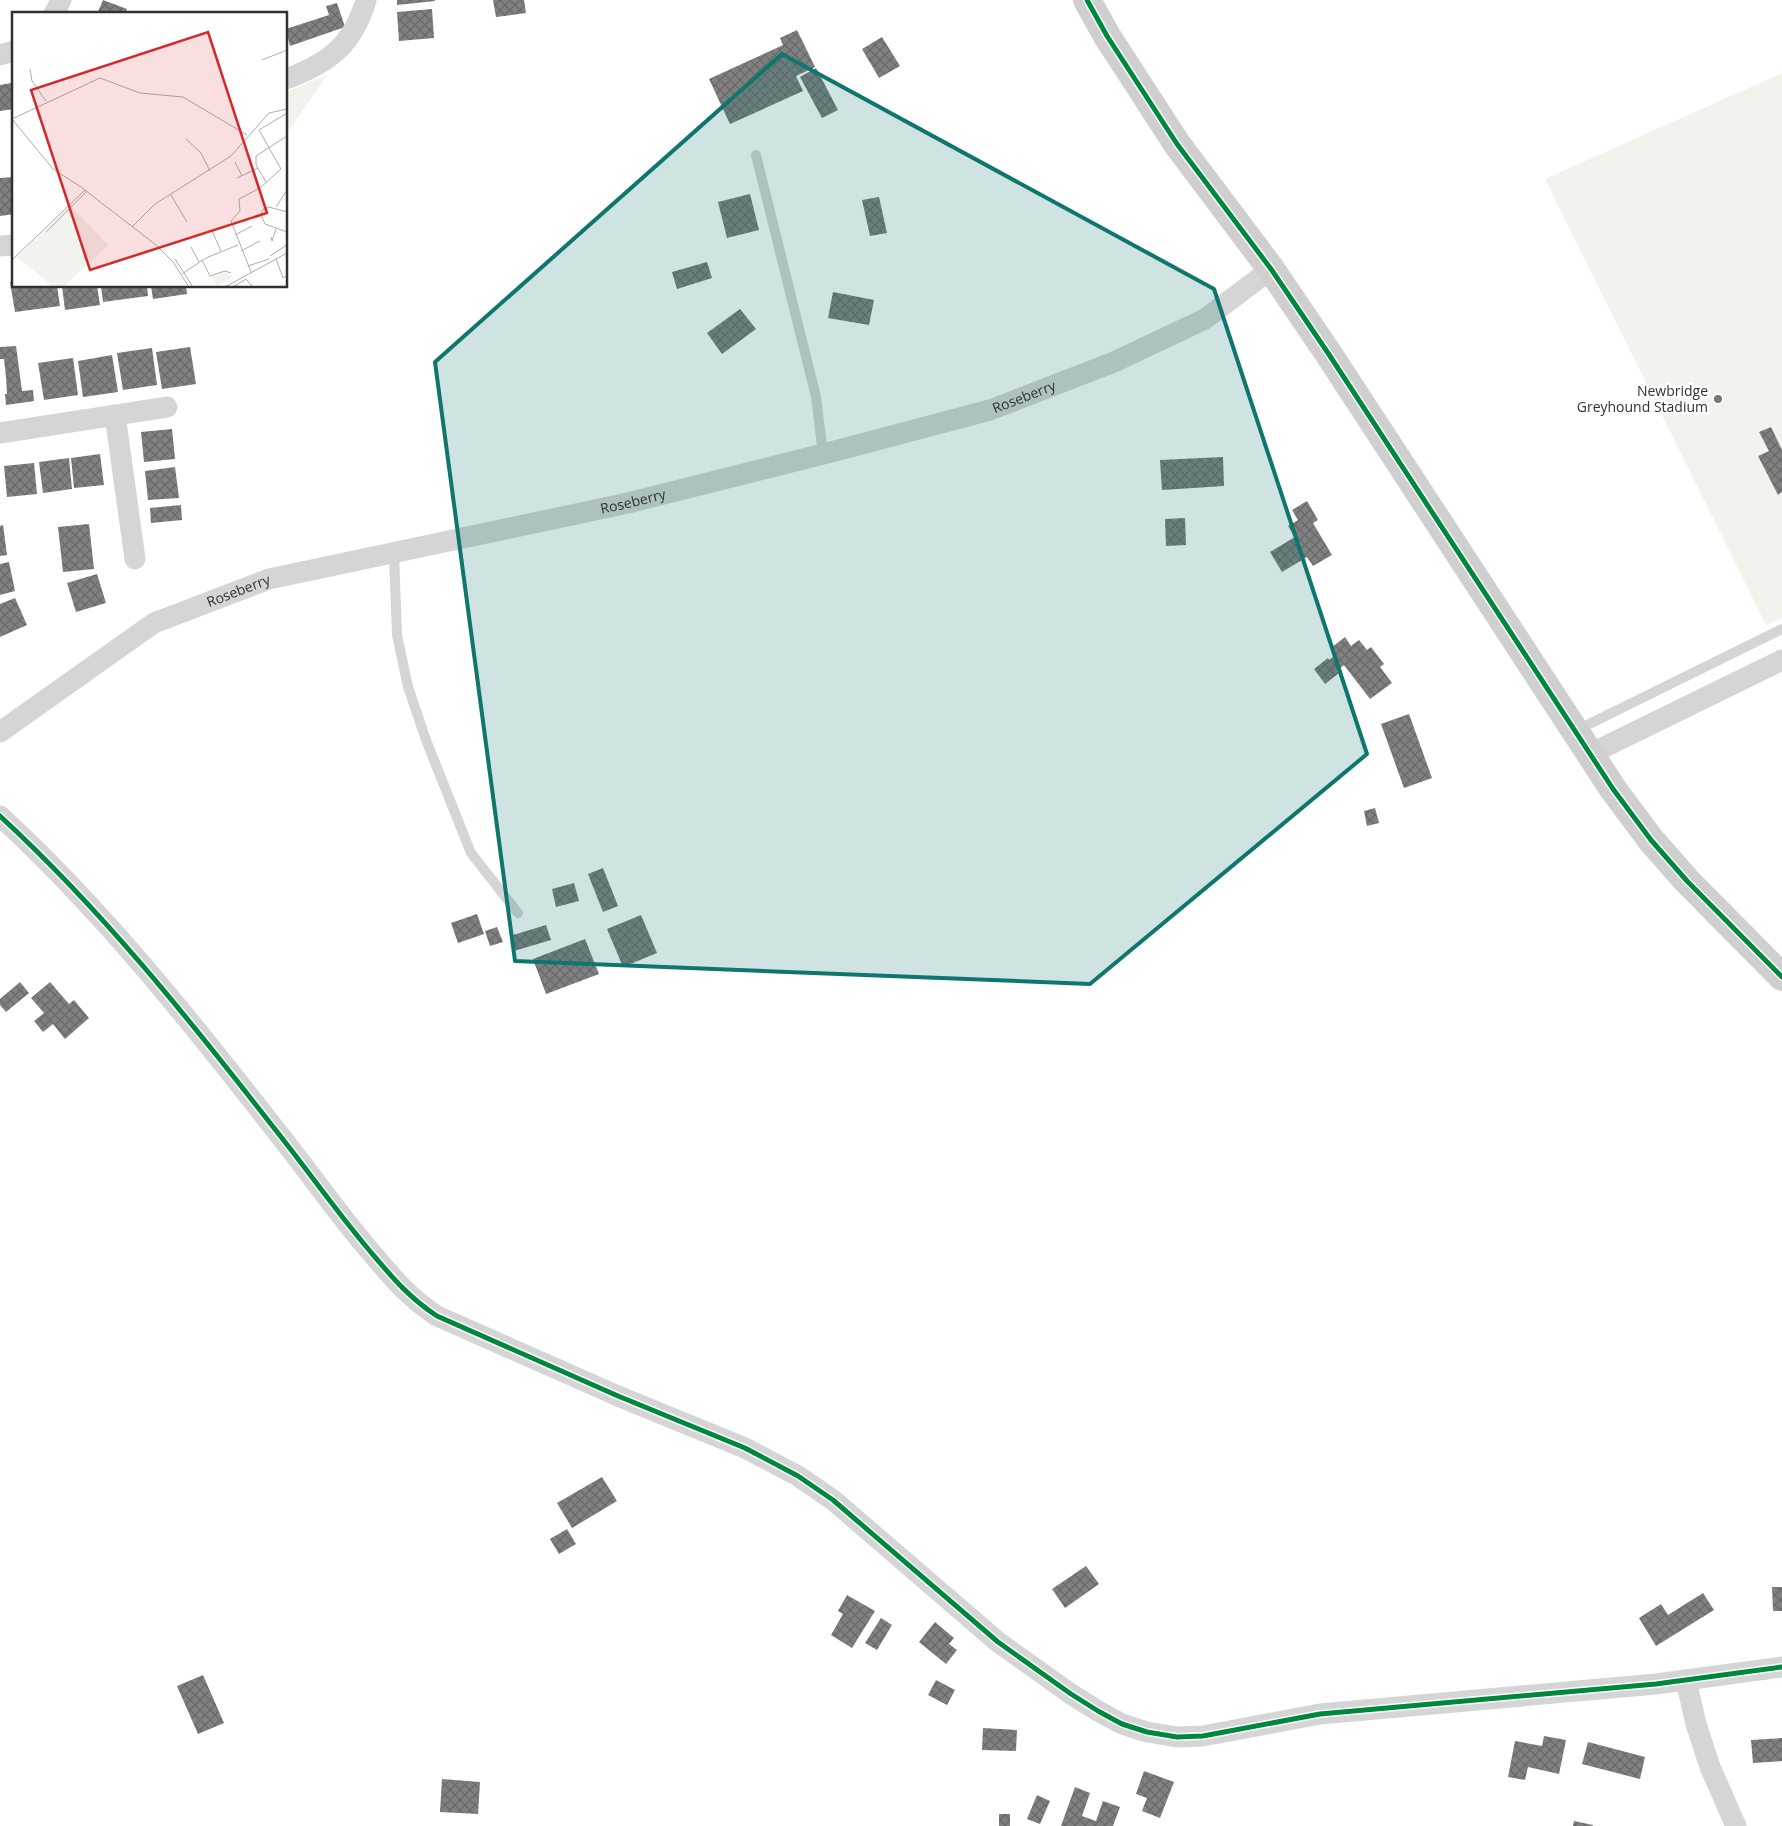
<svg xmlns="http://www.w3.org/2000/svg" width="1782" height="1826" viewBox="0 0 1782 1826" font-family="'Open Sans',sans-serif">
<defs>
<pattern id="building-cross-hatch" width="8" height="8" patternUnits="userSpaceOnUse" patternTransform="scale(1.25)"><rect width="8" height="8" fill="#808080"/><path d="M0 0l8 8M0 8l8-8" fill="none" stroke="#696969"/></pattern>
</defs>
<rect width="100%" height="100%" fill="#fff"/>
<path fill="#f1f3ed" d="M1782,73V618L1766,625L1545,179Z
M327,75L286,135V92Z"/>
<path fill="url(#building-cross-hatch)" d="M103,0L127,9L125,14H97Z
M397,0H435V1L397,5Z
M493,0H524L526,13L496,17Z
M337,3L345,27L290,46L286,29L329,15L326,6Z
M432,9L434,38L399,41L397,12Z
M797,30L815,67L796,76L803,91L730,124L709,79L783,45L780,38Z
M882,37L900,66L879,78L862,49Z
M816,68L838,110L822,118L800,77Z
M11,83L14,109L0,111V85Z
M14,177V214L0,216V178Z
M750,194L759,230L727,238L718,202Z
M879,197L887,233L870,236L862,200Z
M707,262L712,278L677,289L672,272Z
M10,282H14V286H57L60,306L15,312Z
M62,286H97L100,305L65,310Z
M101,286H147L148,296L103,302Z
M151,286H186L187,294L153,299Z
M833,292L874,300L869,325L828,318Z
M740,309L756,329L722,354L707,333Z
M16,346L22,391L33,390L34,401L6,405L5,394H7L6,377L4,359H0V347Z
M190,347L196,384L162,389L156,352Z
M152,348L157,385L123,390L117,353Z
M112,355L118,392L83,397L78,361Z
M73,358L78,395L44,400L38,363Z
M1771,427L1782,450V492L1778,495L1758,456L1769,451L1759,432Z
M172,429L175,459L144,462L141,432Z
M100,454L104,485L74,488L71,458Z
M1223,457L1224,486L1162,490L1160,460Z
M69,458L72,489L43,493L39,462Z
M34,463L37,494L7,497L4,466Z
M175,467L179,498L148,500L145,471Z
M1307,501L1318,520L1313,523L1332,555L1313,566L1307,557L1282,572L1270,552L1295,537L1288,526L1298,520L1292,510Z
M181,505L182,520L151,523L150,508Z
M1185,518L1186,545L1166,546L1165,519Z
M89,524L94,569L63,572L58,527Z
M3,525L7,555L0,556V526Z
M9,562L15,591L0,595V564Z
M97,574L106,603L76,612L67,583Z
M15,598L27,625L0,637V604Z
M1345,637L1351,646L1359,640L1367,650L1371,647L1384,664L1380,667L1392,683L1370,699L1344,665L1337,671L1339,673L1325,684L1314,669L1328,658L1329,660L1336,655L1331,648Z
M1409,714L1432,778L1404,788L1381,724Z
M1375,808L1379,823L1367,826L1364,811Z
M603,868L618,906L603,912L588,874Z
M574,883L579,901L556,907L552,889Z
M477,914L484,934L458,943L451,923Z
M641,915L657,953L623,967L607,929Z
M546,925L551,940L514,951L510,936Z
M497,927L503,942L490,946L485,931Z
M585,939L599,974L546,994L533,959Z
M20,982L29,993L6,1012L0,1005V999Z
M50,982L69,1004L74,1000L89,1018L65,1039L53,1024L43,1032L34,1021L44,1013L31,998Z
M602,1477L617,1501L572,1528L557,1503Z
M567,1529L576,1544L559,1554L550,1539Z
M1086,1566L1099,1584L1065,1608L1052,1589Z
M1772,1587H1782V1611H1773Z
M1703,1593L1714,1610L1656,1646L1639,1618L1661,1604L1668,1615Z
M847,1595L875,1611L852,1648L831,1635L843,1614L838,1611Z
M881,1618L892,1625L877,1650L865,1643Z
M935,1622L954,1638L949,1644L957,1650L946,1664L919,1642Z
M203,1675L224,1723L198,1734L177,1686Z
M936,1680L955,1690L947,1705L928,1695Z
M983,1728L1017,1730L1016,1751L982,1750Z
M1544,1736L1566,1740L1559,1774L1528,1767L1525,1780L1508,1777L1515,1741L1542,1746Z
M1782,1738V1761L1753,1763L1751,1740Z
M1588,1742L1645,1757L1640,1779L1582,1764Z
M1144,1771L1174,1782L1160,1818L1142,1811L1147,1798L1136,1794Z
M442,1779L480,1782L478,1814L440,1812Z
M1075,1787L1090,1793L1082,1816L1096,1821L1103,1801L1120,1807L1113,1826H1061Z
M1037,1795L1050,1801L1040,1824L1027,1819Z
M999,1814H1010V1826H999Z
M1574,1821L1593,1825V1826H1573Z"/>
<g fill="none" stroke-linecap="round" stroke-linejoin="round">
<path stroke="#d5d5d5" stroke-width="10" d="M756,155L816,397L823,454
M394,553L397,635L408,687L426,740L471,853L518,913
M1575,731L1782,629"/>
<g stroke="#d5d5d5" stroke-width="21">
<path d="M54,14L61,0"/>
<path d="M0,55L14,51"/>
<path d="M286,79C329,63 353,45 366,0"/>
<path d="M0,246L14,245"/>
<path d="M115,415L135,559"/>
<path d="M0,433L167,407"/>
<path id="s1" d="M0,732L154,623L269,579L628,503L835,451L990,410L1114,362L1205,319L1271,269"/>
<path d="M1590,754L1782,660"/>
<path d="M0,816C102,910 189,1019 274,1128C306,1168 336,1211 369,1250C391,1276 408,1297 437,1316L618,1396L745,1448L798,1476L833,1500L998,1642L1071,1694L1098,1711L1122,1724L1147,1732L1177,1737L1203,1736L1320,1714L1656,1684L1782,1667"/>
<path d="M1686,1680L1696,1724L1710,1767L1736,1826"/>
</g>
<path stroke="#cfcfcf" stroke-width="28" d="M1087,0L1107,36L1177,144L1271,269L1328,353L1613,789L1651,840L1687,881L1782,977"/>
<defs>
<path id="cycleway" d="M1087,0L1107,36L1177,144L1271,269L1328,353L1613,789L1651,840L1687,881L1782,977
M0,816C102,910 189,1019 274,1128C306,1168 336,1211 369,1250C391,1276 408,1297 437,1316L618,1396L745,1448L798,1476L833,1500L998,1642L1071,1694L1098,1711L1122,1724L1147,1732L1177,1737L1203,1736L1320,1714L1656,1684L1782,1667"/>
</defs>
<use href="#cycleway" stroke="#fff" stroke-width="8"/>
<use href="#cycleway" stroke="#00873e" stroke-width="5"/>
</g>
<path fill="#0f766e" fill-opacity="0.2" stroke="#0f766e" stroke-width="4" stroke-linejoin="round" d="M782,54L1214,289L1367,754L1090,984L515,961L435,362Z"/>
<circle fill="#797979" stroke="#fff" stroke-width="2" cx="1718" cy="399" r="5"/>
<g text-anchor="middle" stroke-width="5" stroke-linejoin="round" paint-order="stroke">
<g font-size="14" fill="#313131" stroke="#fff" text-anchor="end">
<text x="1708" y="396">Newbridge<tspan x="1708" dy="16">Greyhound Stadium</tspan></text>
</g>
<g font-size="14" fill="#313131" stroke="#fff">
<text dy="5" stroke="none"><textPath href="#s1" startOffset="1089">Roseberry</textPath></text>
<text dy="5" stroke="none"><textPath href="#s1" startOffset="684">Roseberry</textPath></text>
<text dy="5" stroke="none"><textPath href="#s1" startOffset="279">Roseberry</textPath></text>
</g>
</g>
<g transform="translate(12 12)">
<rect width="275" height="275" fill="#fff"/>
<path d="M60,196L96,233L51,275H42L5,245L53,198ZM213,260L221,265L205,274L200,265Z" fill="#f1f3ed"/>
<path fill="none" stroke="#adadad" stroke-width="1" d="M250,48L275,38M18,57L20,69L34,89M0,107L88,66L128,81L171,85L235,123M0,107L41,157L69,175L144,233L161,250L177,275M174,127L189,141L198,159M223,150L230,164M225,166L246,156M254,170L244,153V144L275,124M159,183L175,210M264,195L275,178M275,200L257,195L251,197L249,203L253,212L275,220M120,215L143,192L219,144L257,101L275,97M200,219L209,239M34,220L75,179M223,223L240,214M259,225L260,229L264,217M179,235L187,250M229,239L248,229M258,244L275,233M163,247L181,275M264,247L271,266L275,264M0,248L73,178M190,248L198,264L213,259L219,261M236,254L257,247M239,260L219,209L228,199L227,187L248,176L269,157L247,118L275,101M170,262L194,246L226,233M213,275L275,241M221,275L234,267L241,275"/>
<path fill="#d62828" fill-opacity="0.15" stroke="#d62828" stroke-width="2.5" d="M196,20L255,201L78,258L19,78Z"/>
<rect width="275" height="275" fill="none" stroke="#313131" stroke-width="2.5"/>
</g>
</svg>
